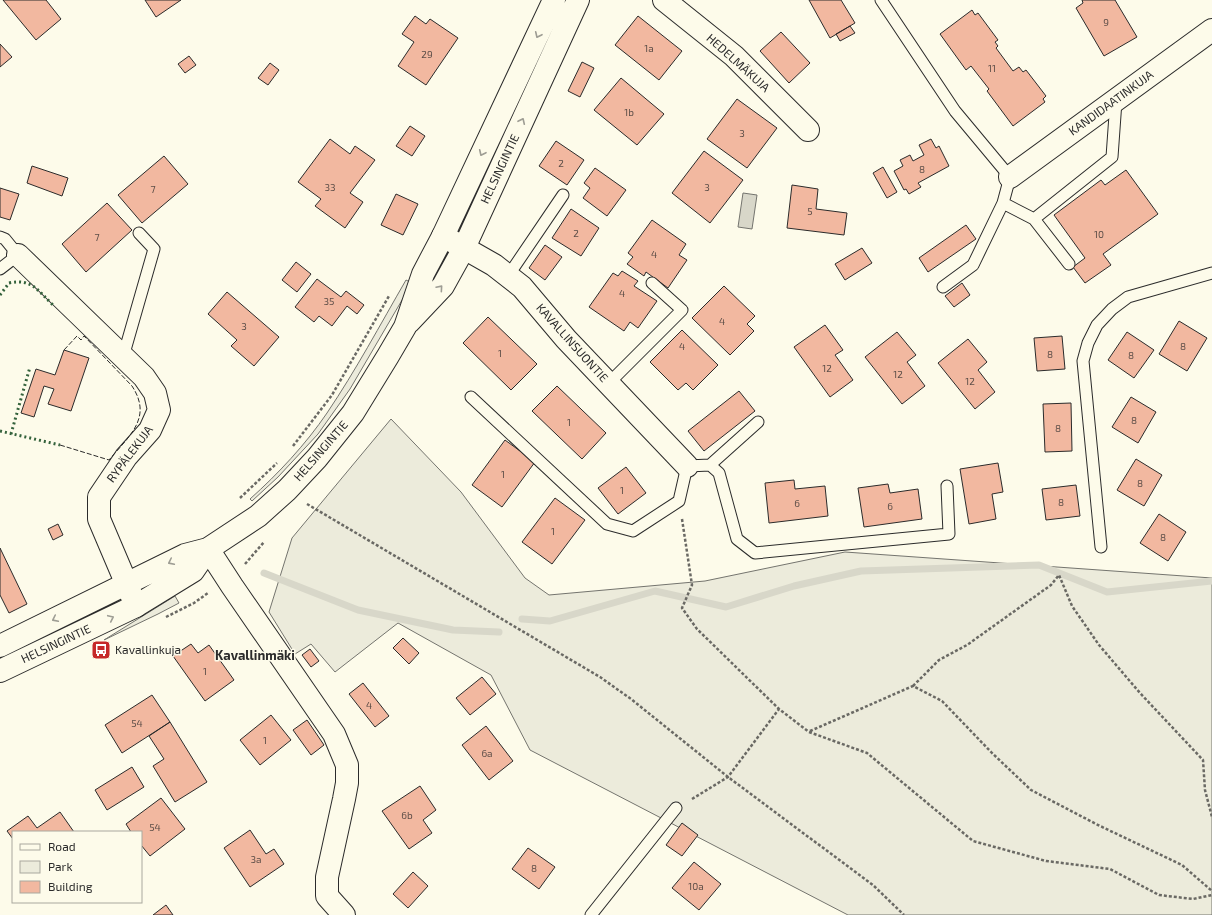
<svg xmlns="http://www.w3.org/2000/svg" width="1212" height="915" viewBox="0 0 1212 915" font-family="'Exo 2',sans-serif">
<rect width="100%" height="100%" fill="#fdfbea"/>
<path fill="#ecebdb" stroke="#74746e" d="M406,280L412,283L350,389L318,434L278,477L252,501L250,499C278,474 306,444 327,413C356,370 380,325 406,280Z
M391,419L461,492L525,578L549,595L705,581L845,552L1212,578V915H848L530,750L491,675L398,623L335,672L311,644L295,654L269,612L292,538Z
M175,596L179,603L158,614L104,640Z"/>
<path fill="#d8d7c9" stroke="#74746e" d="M743,193L757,195L752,229L738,227Z"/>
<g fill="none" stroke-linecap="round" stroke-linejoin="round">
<path stroke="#d8d7c9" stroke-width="7" d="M264,573L358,610L453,630L499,632
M522,619L550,621L655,591L726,607L794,586L861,571L1039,565L1107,592L1212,581"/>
</g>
<path fill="#f2b8a0" stroke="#2b2b2b" d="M3,0H46L61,19L36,40Z
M145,0H181L156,17Z
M809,0H841L855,23L830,38Z
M1082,0H1115L1137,37L1104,56L1076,8L1083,3Z
M972,10L975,15L978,13L998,40L995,42L998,46L996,48L1013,71L1019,67L1023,72L1026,70L1046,96L1043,99L1045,102L1013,126L987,91L989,89L971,66L966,70L940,34Z
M415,16L426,24L430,19L458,38L426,85L398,66L414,42L402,34Z
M638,16L682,51L659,80L615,45Z
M850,26L855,33L840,41L836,34Z
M781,32L810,63L789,83L760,51Z
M0,44L12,57L0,67Z
M189,56L196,65L185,73L178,64Z
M582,62L594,68L580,97L568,91Z
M270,63L279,70L268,85L258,78Z
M621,78L664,114L637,145L594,110Z
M737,99L777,128L747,168L707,139Z
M410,126L425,136L412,156L396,146Z
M330,139L350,154L355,146L375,160L350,193L363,202L345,228L315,206L321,199L298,182Z
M931,139L936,148L939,146L949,166L918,183L921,187L909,194L906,189L904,190L894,171L903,166L900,160L910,155L913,161L924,155L919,145Z
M556,141L584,160L567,185L539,166Z
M704,151L743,180L710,223L672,193Z
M164,156L188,184L142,223L118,195Z
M32,166L68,178L62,196L27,183Z
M883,167L897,192L887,198L873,173Z
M595,168L626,190L607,216L583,198L590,188L584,183Z
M1126,170L1158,214L1103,254L1111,265L1085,283L1073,267L1085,258L1054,215L1101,180L1105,185Z
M792,185L818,189L816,209L847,213L844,235L787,228Z
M0,188L19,194L10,220L0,217Z
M396,194L418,204L403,235L381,225Z
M107,203L132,230L86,272L62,244Z
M571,209L599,228L581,256L552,238Z
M652,220L686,244L679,255L687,260L668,288L646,272L644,276L627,264L633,257L628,253Z
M966,225L976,239L928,272L919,258Z
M545,245L562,257L545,280L529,268Z
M862,248L872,263L845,280L835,264Z
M296,262L311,274L297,292L282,280Z
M622,271L638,281L634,286L657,301L638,328L630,322L624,331L589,307L613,273L618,276Z
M317,279L341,297L346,291L364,305L357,314L347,306L332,326L319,316L314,322L295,307Z
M962,283L970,295L954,307L945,296Z
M724,286L755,316L747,324L754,331L730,355L692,318Z
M227,292L279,337L254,366L231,346L237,340L208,314Z
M488,317L537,364L511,390L463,343Z
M1179,321L1207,338L1187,371L1159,354Z
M825,325L843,350L835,355L853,380L830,397L794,347Z
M682,330L718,365L693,390L686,383L678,390L650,362Z
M897,332L916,355L907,362L925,386L902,404L865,357Z
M1127,332L1154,350L1134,378L1108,360Z
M1062,336L1065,369L1037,371L1034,338Z
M968,339L987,362L978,370L995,392L975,409L938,363Z
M64,350L89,358L71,411L48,404L54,389L44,386L34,417L21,413L36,369L55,375Z
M557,386L606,433L582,459L532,411Z
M739,391L755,411L704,451L688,431Z
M1131,397L1156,412L1138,443L1112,427Z
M1071,403L1072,451L1045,452L1043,404Z
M505,440L535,462L502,507L472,485Z
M1136,459L1162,475L1144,506L1117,490Z
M998,463L1003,492L992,494L996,519L969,524L960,469Z
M626,467L646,493L618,514L598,488Z
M794,480L795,489L825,486L828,516L769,523L765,483Z
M888,484L890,493L918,489L922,519L864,527L858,488Z
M1076,485L1080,516L1046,520L1042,489Z
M555,498L585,520L552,564L522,542Z
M1159,514L1186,532L1168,561L1140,543Z
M58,524L63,535L53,540L48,529Z
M0,548L27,604L9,613L0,595Z
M403,638L419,653L409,664L393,648Z
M191,644L198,653L209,645L234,680L205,701L173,656Z
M310,649L319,661L311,667L302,655Z
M482,677L496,694L470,715L456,698Z
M363,683L389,716L375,727L349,694Z
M152,695L170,722L122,753L105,725Z
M271,715L291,740L260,765L240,740Z
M307,720L324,745L311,755L293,730Z
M170,722L207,782L175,802L153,766L164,759L149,736Z
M486,726L513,761L489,780L462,745Z
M132,767L144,787L107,810L95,790Z
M420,786L436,810L423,820L432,833L409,849L382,811Z
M161,798L185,829L150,856L141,845V832H131L126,824Z
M60,812L74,832H13V839L7,831L28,816L37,828Z
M682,823L698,835L682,856L666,845Z
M250,830L266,854L274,849L284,864L250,887L224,848Z
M528,848L555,867L539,889L512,869Z
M694,862L721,884L699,910L672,888Z
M413,872L428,886L408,908L393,894Z
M166,905L173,915H153Z"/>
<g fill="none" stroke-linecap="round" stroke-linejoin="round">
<defs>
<path id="service" d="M881,0L955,111L1010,177L1003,203L973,265L943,287
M1003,203L1034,219L1069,264
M1034,219L1112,157L1116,101
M0,237L5,239L18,255L0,269
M508,276L563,195
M123,357L154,249L139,233
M609,383L682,310L652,283
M471,397L607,524L633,531L679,501L687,466L710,465L719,473L737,539L755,553L949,534L947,486
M710,465L758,422
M1101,547L1083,361L1088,343L1097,325L1112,309L1128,297L1212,273
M591,915L676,808"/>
<path id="minor" d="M664,0L734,56L808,130
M1010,177L1212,30
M443,236L494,265L522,287L566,339L687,466
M18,255L144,377L155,393L159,410L150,430L126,457L99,497V519L136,606
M208,549L232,586L334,734L347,765V783L344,799L327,877V896L344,915"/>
<path id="secondary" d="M409,322L443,286L464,248L578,0
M0,646L185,555L208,549L258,516L287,490L317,458L353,413L388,356L405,327L423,274L443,236L554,0
M0,671L136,606L193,571L208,549"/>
</defs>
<use href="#service" stroke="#2b2b2b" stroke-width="13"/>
<use href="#minor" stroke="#2b2b2b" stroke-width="24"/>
<use href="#secondary" stroke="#2b2b2b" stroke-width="24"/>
<path stroke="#6a6964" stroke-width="2.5" stroke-dasharray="3 2" stroke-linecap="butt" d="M293,446L332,395L389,296
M240,498L277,463
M307,504L600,677L631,699L728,777L791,824L873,885L904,915
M682,519L692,585L682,608L697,629L779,709
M245,564L264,542
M166,617L194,603L208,593
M913,686L939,660L967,645L1051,585L1059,575L1072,606L1099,645L1140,693L1203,760L1205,790L1212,817
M810,731L913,686L942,701L992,753L1031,790L1098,825L1182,865L1212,891
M692,799L728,777L779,709L809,732L867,753L973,841L1046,861L1110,869L1159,895L1193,899L1212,895"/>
<use href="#service" stroke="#fdfbea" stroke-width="11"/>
<use href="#minor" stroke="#fdfbea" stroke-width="22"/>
<use href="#secondary" stroke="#fdfbea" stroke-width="22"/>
<path stroke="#34623c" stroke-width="3" stroke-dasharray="2 3" stroke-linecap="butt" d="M0,295L9,283C32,278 38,291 53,305
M0,431L60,445
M11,434L30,367"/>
<path stroke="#2b2b2b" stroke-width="1" stroke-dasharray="5 2" stroke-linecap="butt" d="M60,445L109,460C129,436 153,418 132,386L84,336L81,340L77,336L64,350"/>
</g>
<defs><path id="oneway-chevron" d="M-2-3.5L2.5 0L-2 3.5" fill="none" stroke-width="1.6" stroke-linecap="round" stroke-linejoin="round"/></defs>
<g stroke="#9e9d94">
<use href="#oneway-chevron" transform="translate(538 35) rotate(115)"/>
<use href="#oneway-chevron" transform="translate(522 121) rotate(-65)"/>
<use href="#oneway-chevron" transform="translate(482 153) rotate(115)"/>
<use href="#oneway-chevron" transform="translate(440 288) rotate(-49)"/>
<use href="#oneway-chevron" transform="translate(171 562) rotate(154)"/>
<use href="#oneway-chevron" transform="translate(111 618) rotate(-25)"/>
<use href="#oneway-chevron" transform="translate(55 619) rotate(154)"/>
</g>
<defs>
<symbol id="bus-square" viewBox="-11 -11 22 22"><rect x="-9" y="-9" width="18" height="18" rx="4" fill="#c62828" stroke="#fdfbea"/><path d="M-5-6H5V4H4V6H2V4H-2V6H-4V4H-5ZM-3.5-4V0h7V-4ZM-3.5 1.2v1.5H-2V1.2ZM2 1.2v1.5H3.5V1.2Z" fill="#fff"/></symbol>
</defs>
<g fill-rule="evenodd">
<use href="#bus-square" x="90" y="639" width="22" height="22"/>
</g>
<g text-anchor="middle" stroke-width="3" stroke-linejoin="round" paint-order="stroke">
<g font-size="10" fill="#5d4e48">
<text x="1106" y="26">9</text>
<text x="649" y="52">1a</text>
<text x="427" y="58">29</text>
<text x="992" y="72">11</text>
<text x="629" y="116">1b</text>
<text x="742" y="137">3</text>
<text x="561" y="167">2</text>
<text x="922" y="173">8</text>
<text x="330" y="191">33</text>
<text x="707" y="191">3</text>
<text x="153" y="193">7</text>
<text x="810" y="215">5</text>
<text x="576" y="237">2</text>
<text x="1099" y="238">10</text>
<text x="97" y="241">7</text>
<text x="654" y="258">4</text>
<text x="622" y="297">4</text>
<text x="329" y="305">35</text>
<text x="722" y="325">4</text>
<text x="244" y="330">3</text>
<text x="682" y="350">4</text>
<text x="1183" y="350">8</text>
<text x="500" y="357">1</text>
<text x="1050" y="358">8</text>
<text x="1131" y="359">8</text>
<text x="827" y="372">12</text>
<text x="898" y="378">12</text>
<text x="970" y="385">12</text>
<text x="1134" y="424">8</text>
<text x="569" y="426">1</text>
<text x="1058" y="432">8</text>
<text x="503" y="478">1</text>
<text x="1140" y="487">8</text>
<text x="622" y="494">1</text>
<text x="1061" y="506">8</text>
<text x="797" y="507">6</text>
<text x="890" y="510">6</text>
<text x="553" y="535">1</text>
<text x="1163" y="541">8</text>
<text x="205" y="675">1</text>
<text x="369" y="709">4</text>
<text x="137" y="727">54</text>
<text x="265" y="744">1</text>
<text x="487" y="757">6a</text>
<text x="407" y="819">6b</text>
<text x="155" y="831">54</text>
<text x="256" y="863">3a</text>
<text x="534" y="872">8</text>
<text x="696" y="890">10a</text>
</g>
<g font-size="12" fill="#2b2b2b" stroke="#fdfbea">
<text transform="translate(738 63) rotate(42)" y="4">HEDELMÄKUJA</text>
<text transform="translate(1111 103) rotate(-36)" y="4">KANDIDAATINKUJA</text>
<text transform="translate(500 169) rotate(-65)" y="4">HELSINGINTIE</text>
<text transform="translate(572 343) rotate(48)" y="4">KAVALLINSUONTIE</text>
<text transform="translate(321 451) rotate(-49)" y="4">HELSINGINTIE</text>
<text transform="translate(130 454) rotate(-53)" y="4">RYPÄLEKUJA</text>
<text transform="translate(56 644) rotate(-25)" y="4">HELSINGINTIE</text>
</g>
<g font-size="12" fill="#2b2b2b" stroke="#fdfbea" text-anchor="start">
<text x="115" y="654">Kavallinkuja</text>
</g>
<g font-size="13" font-weight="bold" fill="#2b2b2b" stroke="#fdfbea">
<text x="255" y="660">Kavallinmäki</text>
</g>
</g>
<rect x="12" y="831" width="130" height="72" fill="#fdfbea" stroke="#a9a89e"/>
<rect x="20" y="844" width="20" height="6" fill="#fdfbea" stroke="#a9a89e"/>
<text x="48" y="851" font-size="12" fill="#2b2b2b">Road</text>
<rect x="20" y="861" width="20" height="12" fill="#ecebdb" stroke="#a9a89e"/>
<text x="48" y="871" font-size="12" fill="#2b2b2b">Park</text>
<rect x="20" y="881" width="20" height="12" fill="#f2b8a0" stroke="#a9a89e"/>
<text x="48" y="891" font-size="12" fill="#2b2b2b">Building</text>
</svg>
